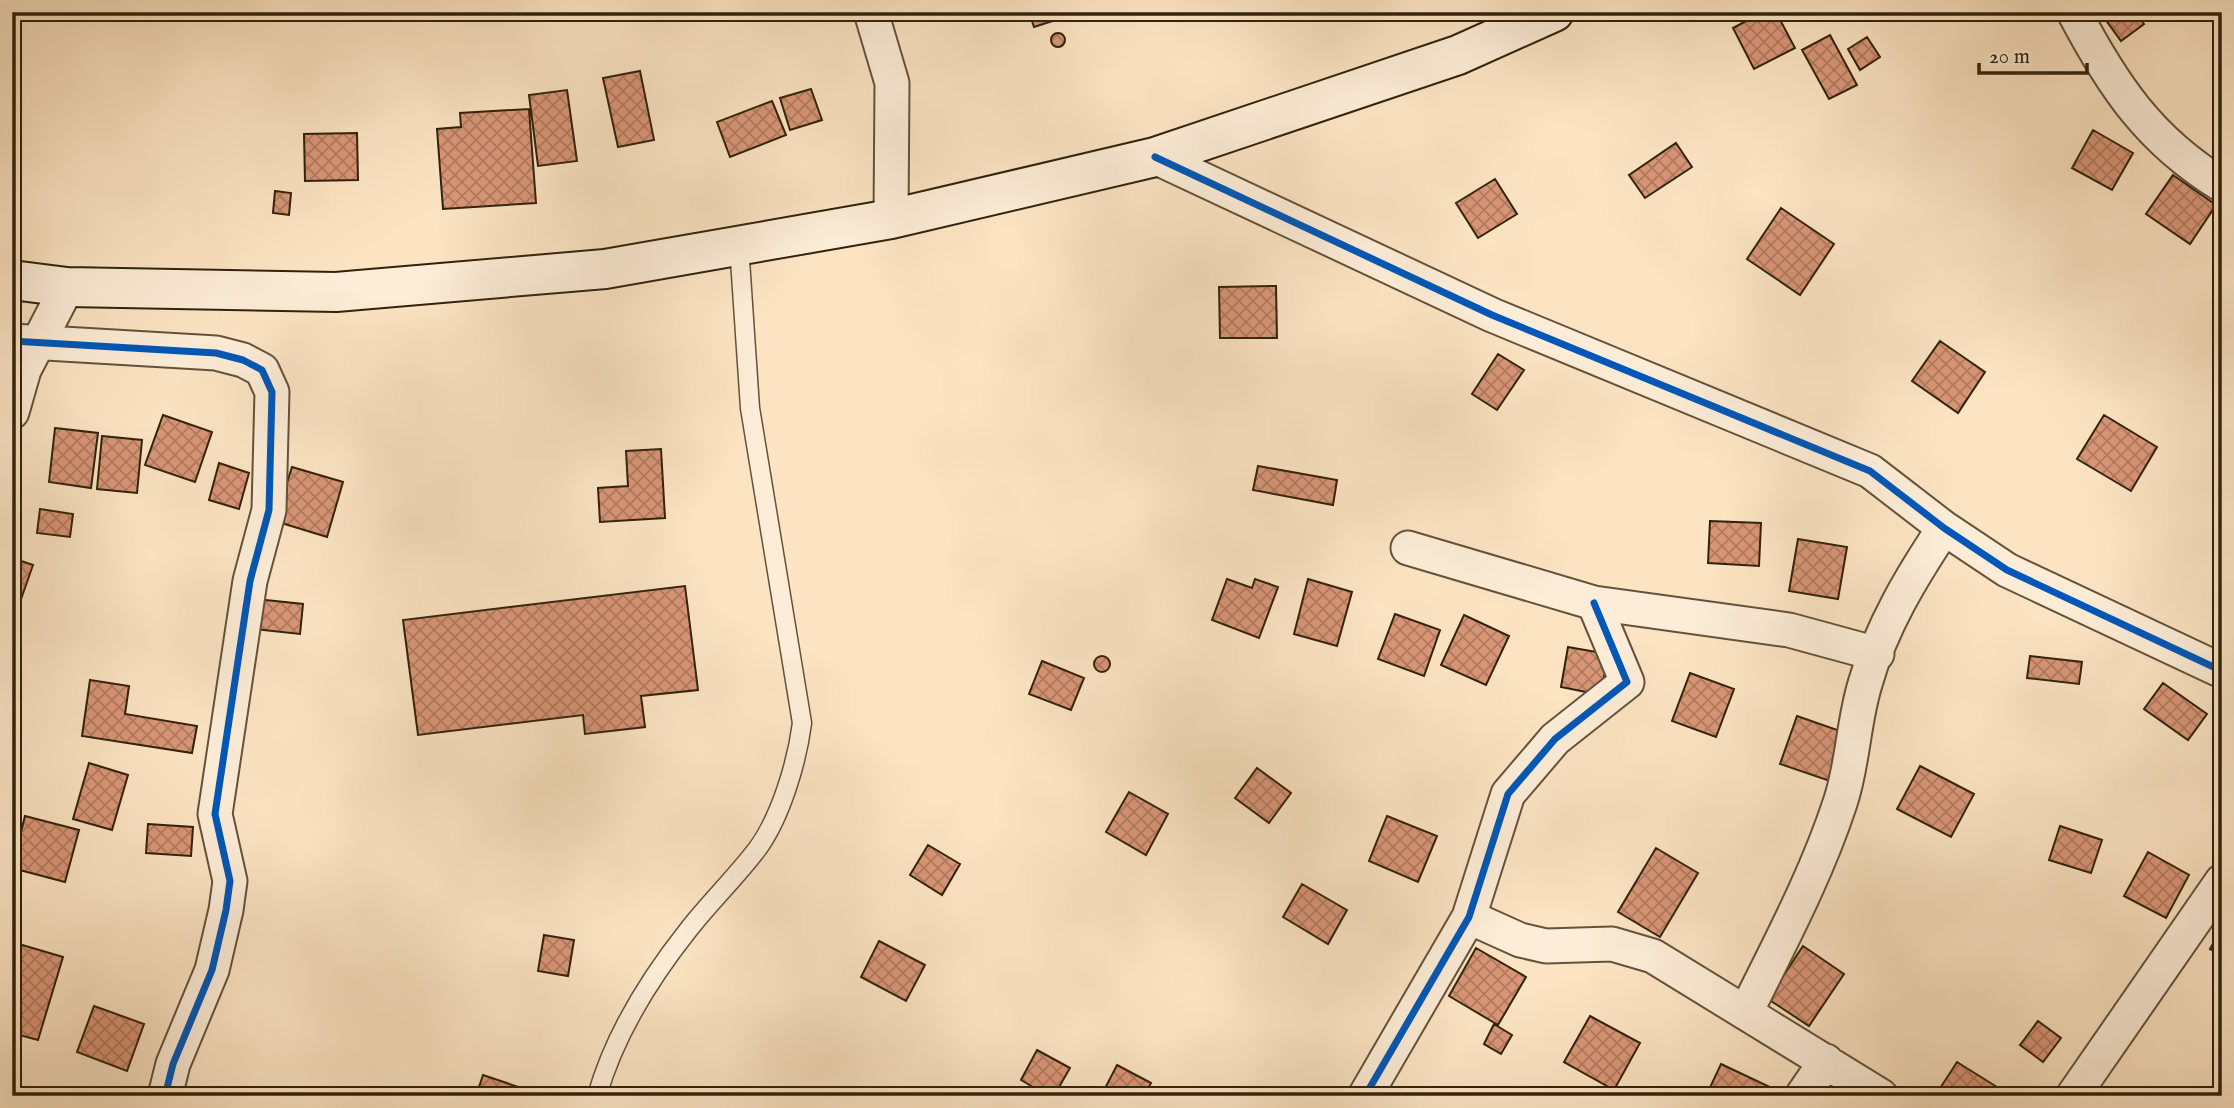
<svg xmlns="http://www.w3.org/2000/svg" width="2234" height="1108" viewBox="0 0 2234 1108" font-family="'IM FELL English',serif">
<defs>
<pattern id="building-cross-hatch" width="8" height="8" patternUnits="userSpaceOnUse" patternTransform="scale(1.75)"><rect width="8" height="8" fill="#d99677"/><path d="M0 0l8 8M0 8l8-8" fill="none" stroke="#b17a60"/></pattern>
</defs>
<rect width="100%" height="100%" fill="#fce4c3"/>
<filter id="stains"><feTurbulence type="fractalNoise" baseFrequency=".00286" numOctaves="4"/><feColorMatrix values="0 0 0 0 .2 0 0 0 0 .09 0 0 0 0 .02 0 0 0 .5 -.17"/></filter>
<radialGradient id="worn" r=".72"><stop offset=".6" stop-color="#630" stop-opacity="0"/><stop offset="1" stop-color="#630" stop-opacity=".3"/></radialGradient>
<path fill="url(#building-cross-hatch)" stroke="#31220c" stroke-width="2" d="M1029,12H1074L1075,14L1034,27Z
M1763,12H1776L1795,48L1754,69L1733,28Z
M2100,12H2135L2144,24L2121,41Z
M1051 40a7 7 0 1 1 14 0a7 7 0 1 1-14 0Z
M1830,35L1857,85L1829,99L1802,50Z
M1867,37L1880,57L1860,70L1848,49Z
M640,71L654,140L618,147L603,78Z
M811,89L822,120L790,130L780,98Z
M567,90L577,161L538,166L529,95Z
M772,101L786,135L730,157L717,122Z
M529,109L536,203L443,209L437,129L461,127L460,113Z
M2093,130L2133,153L2112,190L2072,168Z
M357,133L358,180L305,181L304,134Z
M1676,143L1692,167L1645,198L1629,175Z
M2173,175L2216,205L2190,244L2146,214Z
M1495,179L1517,214L1478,238L1456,203Z
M275,191L291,193L289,215L273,213Z
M1781,208L1834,244L1800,295L1747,259Z
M1276,286L1277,338H1220L1219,287Z
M1940,341L1985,372L1958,413L1912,381Z
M1498,354L1524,370L1497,410L1472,394Z
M163,415L212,432L195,482L145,465Z
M2104,415L2157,447L2131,491L2077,459Z
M55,428L98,433L91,488L49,482Z
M102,436L142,440L137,493L97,489Z
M661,449L665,518L600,522L598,488L628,486L626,451Z
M219,463L249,473L239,509L209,500Z
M1258,466L1337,480L1333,505L1253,490Z
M292,467L343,482L327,537L275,521Z
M40,509L73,514L70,537L37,533Z
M1710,521L1761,523L1759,566L1708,563Z
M1798,539L1847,547L1838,599L1789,591Z
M12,558L33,565L12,625Z
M1227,579L1252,588L1255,579L1278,587L1259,638L1212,620Z
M1308,579L1352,592L1337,646L1294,634Z
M685,586L698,690L641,696L645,727L585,734L583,715L418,735L403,620Z
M256,599L303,604L300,634L254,629Z
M1395,614L1440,630L1424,676L1378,659Z
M1464,615L1509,636L1486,685L1441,665Z
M1568,647L1608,654L1601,695L1561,687Z
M2030,656L2082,662L2079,684L2027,678Z
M1094 664a8 8 0 1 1 16 0a8 8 0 1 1-16 0Z
M1042,661L1084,678L1071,710L1029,694Z
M1690,673L1734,689L1716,737L1672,721Z
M90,680L129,686L125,714L197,726L192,753L82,736Z
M2163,683L2207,714L2188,740L2144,709Z
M1797,716L1846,733L1830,781L1780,764Z
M89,763L128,775L112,830L73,819Z
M1920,766L1974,794L1951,837L1897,809Z
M1257,768L1291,793L1269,823L1235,798Z
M1129,792L1168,814L1146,855L1106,832Z
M25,816L79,830L65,882L12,868Z
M1387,816L1437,836L1418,882L1369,861Z
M148,824L193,827L191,856L146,853Z
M2060,826L2102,840L2091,873L2049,860Z
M928,845L960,864L942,895L910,875Z
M1656,848L1698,873L1660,937L1618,912Z
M2148,852L2189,875L2166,918L2124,896Z
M1302,884L1347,910L1328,944L1283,917Z
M2222,927V955L2210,949Z
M544,935L574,940L568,976L538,971Z
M879,941L925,965L906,1001L861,977Z
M12,942L63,957L38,1040L12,1033Z
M1803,946L1844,974L1809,1026L1768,999Z
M1476,948L1526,977L1498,1025L1449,996Z
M94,1006L144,1024L127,1071L77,1052Z
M1590,1016L1640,1043L1614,1090L1564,1062Z
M2038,1021L2061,1038L2043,1062L2020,1045Z
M1494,1024L1512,1035L1501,1054L1484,1044Z
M1037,1050L1070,1068L1054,1096H1048L1021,1080Z
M1957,1062L2005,1092L2003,1096H1935Z
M1721,1064L1774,1089L1771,1096H1706Z
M1117,1065L1151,1083L1144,1096H1101Z
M483,1075L545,1096H476Z"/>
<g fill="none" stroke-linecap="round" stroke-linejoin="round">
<defs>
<path id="service" d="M597,1096C614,1036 650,978 689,929C711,901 737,876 758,848C781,816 797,762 802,723L750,408L739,245"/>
<path id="minor" d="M871,12L892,83L891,219
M2074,12C2113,86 2149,140 2222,185
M1155,157L1492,315L1870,471L1944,528L2007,570L2222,671
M12,341L216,353L243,360L262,370L272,392L269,510L250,581L215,814L230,881L226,910L212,970L173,1064L165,1096
M12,412L24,370L67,287
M1408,548L1594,603L1789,630L1877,654
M1469,917L1520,940L1546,946L1612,944L1653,956L1881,1096
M1746,1012C1780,943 1816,876 1840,803C1853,765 1853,723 1865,684C1881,627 1912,576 1944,528
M1365,1096L1469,917L1508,794L1555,739L1627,682L1594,603
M1802,1096L1826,1061
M2073,1096L2222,881"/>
<path id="secondary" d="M12,280L67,287L336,292L605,269L891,219L1155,157L1458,55L1554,12"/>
</defs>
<use href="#service" stroke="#64523a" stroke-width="21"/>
<use href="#minor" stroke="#64523a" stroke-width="37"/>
<use href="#secondary" stroke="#31220c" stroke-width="42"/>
<use href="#service" stroke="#fdedd8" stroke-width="18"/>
<use href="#minor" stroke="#fdedd8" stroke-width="33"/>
<use href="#secondary" stroke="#fdedd8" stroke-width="38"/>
<defs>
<path id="cycleway" d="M1155,157L1492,315L1870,471L1944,528L2007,570L2222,671
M12,341L216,353L243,360L262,370L272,392L269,510L250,581L215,814L230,881L226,910L212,970L173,1064L165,1096
M1365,1096L1469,917L1508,794L1555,739L1627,682L1594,603"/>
</defs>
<use href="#cycleway" stroke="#fdedd8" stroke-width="11"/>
<use href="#cycleway" stroke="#0057b8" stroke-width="7"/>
</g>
<rect width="2234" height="1108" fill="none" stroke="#fce4c3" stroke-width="42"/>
<rect x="14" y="14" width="2206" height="1080" fill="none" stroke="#31220c" stroke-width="3.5"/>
<rect x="21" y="21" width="2192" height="1066" fill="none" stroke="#31220c" stroke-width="2"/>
<path d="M1979 63v10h108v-10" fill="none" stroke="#31220c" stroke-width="3.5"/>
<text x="1989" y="63" font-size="21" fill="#31220c" stroke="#fdedd8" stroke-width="5" paint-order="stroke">20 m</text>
<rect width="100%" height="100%" filter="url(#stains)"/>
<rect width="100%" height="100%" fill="url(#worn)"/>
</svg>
